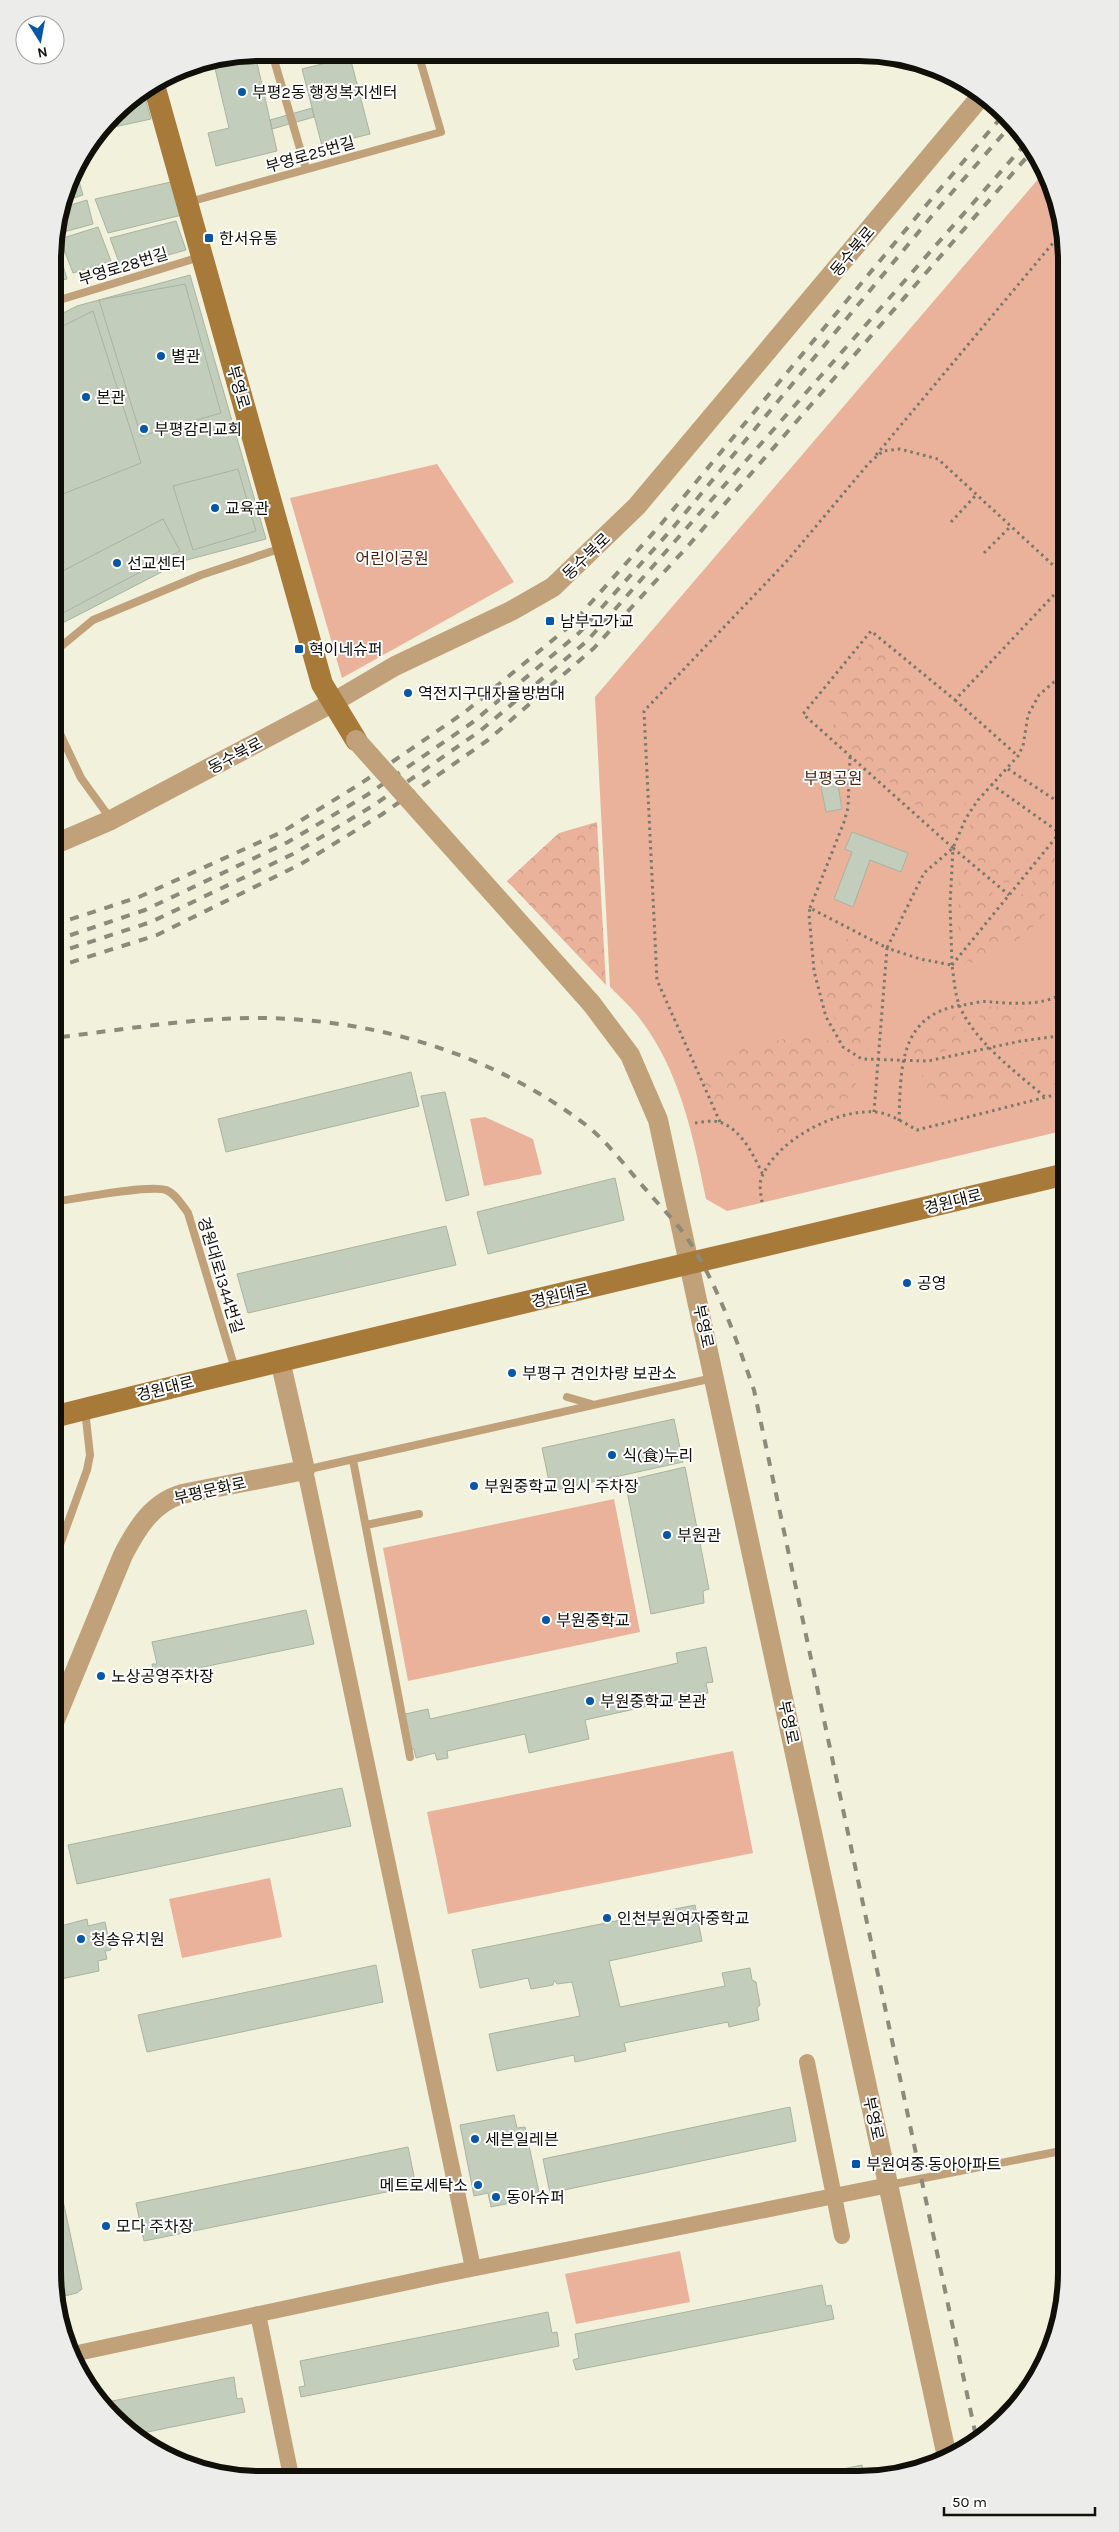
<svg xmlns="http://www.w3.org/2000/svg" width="1119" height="2532" viewBox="0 0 1119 2532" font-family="Karla,'Noto Sans KR',sans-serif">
<defs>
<pattern id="forest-crowns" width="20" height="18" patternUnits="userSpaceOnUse" patternTransform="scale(1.25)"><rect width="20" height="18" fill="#eab29b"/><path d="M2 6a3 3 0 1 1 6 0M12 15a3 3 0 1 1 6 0" fill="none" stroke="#c89884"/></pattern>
</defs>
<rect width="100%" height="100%" fill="#f2f1db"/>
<path fill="#eab29b" d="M1045,171L1059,206L1066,261V1130L727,1211L706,1199C693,1135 679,1067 637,1015C629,1005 619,996 610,987L595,697Z
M437,464L514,582L342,678L290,498Z
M485,1117L533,1139L542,1174L484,1186L470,1119Z
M614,1499L640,1632L408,1681L383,1548Z
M733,1751L753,1853L448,1914L427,1812Z
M270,1878L282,1937L182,1958L169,1899Z
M680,2251L690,2302L576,2324L565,2274Z"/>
<path fill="url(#forest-crowns)" d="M873,640L1009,757C980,776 965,804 949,834L830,729L842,714L825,698Z
M991,792L1049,836L1007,885L960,846L978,809Z
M597,822L606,985L507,881L559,833Z
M1066,840C1066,853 1070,871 1066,883C1064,890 1058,897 1054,903C1031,935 1001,954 964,965Z
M959,862L997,897L958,946Z
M847,939L861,942L876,956L869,1050C830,1049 821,971 819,942L839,943Z
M1066,997V1023L1059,1014L1062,999Z
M980,1006L1039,1008C1044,1017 1045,1022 1039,1030C1008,1038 998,1042 978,1015Z
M949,1014L956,1017L974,1042C959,1047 924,1060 911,1052L931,1023Z
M822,1031L837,1054L857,1067L855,1091L841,1105L795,1125L774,1143L739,1105L710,1098L702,1075L732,1050Z
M1033,1048L1066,1049V1083L1055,1085L1024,1066L1020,1061L1021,1054Z
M985,1060L999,1065L1016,1082L1013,1094L994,1104L974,1098L961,1105L954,1104L926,1088L921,1083L920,1077L925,1073Z"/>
<path fill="#c2cebb" stroke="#a8b4a1" d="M255,54L277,151L216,166L208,133L229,128L214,64Z
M350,57L370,134L322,146L302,69Z
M144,93L151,119L105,129L123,104Z
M312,108L314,117L272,129L270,120Z
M75,167L83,195L65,201L74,168Z
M171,182L182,215L108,233L95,199Z
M87,200L93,224L60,233L58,227L64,207Z
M176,221L186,250L121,268L110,238Z
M98,227L111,261L73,273L60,239Z
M55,238L67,279L53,282V247Z
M190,275L266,539L183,561L53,628V318L77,306Z
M185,284L221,413L141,436L99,300Z
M93,311L141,463L53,498V331Z
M238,469L256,531L193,550L173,486Z
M163,519L180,551L57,616L53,610V576Z
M53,521L64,563L53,566Z
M837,779L842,809L826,812L820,781Z
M852,832L908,853L901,872L870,860L853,907L834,899L852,852L845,849Z
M411,1072L419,1106L226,1152L218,1119Z
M445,1092L469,1195L446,1201L421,1096Z
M615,1178L624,1220L488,1254L477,1212Z
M446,1226L456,1265L248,1313L237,1274Z
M674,1419L683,1462L551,1491L542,1448Z
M685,1467L709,1589L703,1591L704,1603L651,1614L625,1481Z
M306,1610L314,1644L155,1677L152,1664H157L152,1642Z
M706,1647L713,1682L706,1683L708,1693L585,1720L589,1739L529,1753L525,1734L447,1751L448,1758L437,1760L435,1753L416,1758L414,1749H411L405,1714L428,1709L430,1719L678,1663L676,1653Z
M342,1788L351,1826L77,1884L68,1845Z
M695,1905L702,1941L609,1961L620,2007L725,1986L722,1973L750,1968L752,1980L756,1982L760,2005L757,2008L759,2020L729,2027L728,2022L624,2043L626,2051L575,2062L574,2055L497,2071L489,2034L580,2016L572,1982L557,1984L554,1980L553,1985L531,1989L528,1978L480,1988L472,1950Z
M87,1919L88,1926L105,1922L111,1950L105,1951L107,1959L98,1961L99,1971L61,1979L59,1971L53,1972V1928Z
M376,1965L383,2002L147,2052L138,2015Z
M790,2107L796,2141L550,2193L543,2159Z
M514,2115L517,2128L525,2127L540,2197L491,2207L488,2193L474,2196L460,2125Z
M408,2147L416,2186L144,2241L136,2203Z
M53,2154L82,2289L77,2293L56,2298L52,2271Z
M822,2285L826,2306L831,2305L834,2319L576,2370L573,2360L579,2358L575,2334Z
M548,2312L552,2333L557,2332L559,2346L301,2397L299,2387L305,2386L300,2361Z
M234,2377L237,2399L242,2398L245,2412L133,2435L123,2428L102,2403Z
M862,2465L864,2479H794Z"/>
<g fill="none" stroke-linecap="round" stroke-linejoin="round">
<path stroke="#79786a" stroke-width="3" stroke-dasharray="2.5 4" stroke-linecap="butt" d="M876,455L1063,231
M951,522L976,495
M984,553L1011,526
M955,700L1018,756
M1008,769L1066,807
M991,784L1060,833
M953,848L803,714L871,631L955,700L1066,582
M810,908L844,822L848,808L850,757
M952,965L950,905L953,848L1009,895
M952,965L1066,825
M1066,1035L1021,1041L928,1061L862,1059L843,1047L826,1017L814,971L809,914L810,908L887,948L924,873L953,848L966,818L978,800L1018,756L1023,746L1028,715L1039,695L1054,682L1066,680
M874,1112L887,948L920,959L952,965C954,979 955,995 960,1007C975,1042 1017,1073 1045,1097
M899,1121C901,1069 898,1015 962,1005C972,1004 983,1000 992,1002C1015,1004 1047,1006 1066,991
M720,1122L657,980L644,711L786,562L869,463L883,451L900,449L938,459L1066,577
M695,1123C703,1122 712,1120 719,1122C741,1128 754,1156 763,1175
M762,1202C761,1195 759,1185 761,1179C775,1141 835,1109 875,1112C890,1113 904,1123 917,1130L1066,1092"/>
<path stroke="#c1a17a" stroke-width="8" d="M272,53L306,169
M189,202L441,132L418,53
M53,302L200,257
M53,653L93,620L201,575L282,548
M53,719L81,778L110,818
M53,1202C75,1199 149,1184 166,1190C176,1194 182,1205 188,1213L235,1369
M567,1397L591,1404
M353,1460L410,1757
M305,1470L713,1378
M366,1525L419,1514
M53,1564L87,1470L90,1455L85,1410
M889,2185L1066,2150"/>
<path stroke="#c1a17a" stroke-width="16" d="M305,1470L473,2268
M807,2062L842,2236
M258,2314L291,2476
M73,2354L441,2275L889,2185"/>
<path stroke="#c1a17a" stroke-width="20" d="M53,845L111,820L332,703L395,666L511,611L553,587L637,506L982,95
M591,1003L630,1055L658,1120L947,2457
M53,1725L123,1555C137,1528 152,1503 182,1494L305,1470L280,1360"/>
<path stroke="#a87a3a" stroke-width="22" d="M154,85L322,684L356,740
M53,1417C390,1332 729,1255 1066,1174"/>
<path stroke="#8b8a7b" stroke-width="4" stroke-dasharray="9 9" stroke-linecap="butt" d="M53,925L139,897L282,832L360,784L465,712L571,625L662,523L928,203L1004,114
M53,941L145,910L288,842L367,795L473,722L579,633L671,530L941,205L1012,124
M53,954L151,922L295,853L374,805L480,731L587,641L1027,142
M53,968L157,935L301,864L381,815L488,740L594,648L688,546L1033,150
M61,1037C128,1029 197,1017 265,1018C379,1020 494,1055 586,1125C608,1142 629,1171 648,1192C660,1206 674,1220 685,1235C717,1282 735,1336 754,1390L977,2441"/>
<path stroke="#c1a17a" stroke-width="20" d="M356,740L591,1003"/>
</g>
<g fill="#0657a5" stroke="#fff" stroke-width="2">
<circle cx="242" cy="92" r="5"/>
<rect x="204" y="233" width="10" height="10" rx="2.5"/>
<circle cx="161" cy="356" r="5"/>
<circle cx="86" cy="397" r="5"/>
<circle cx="144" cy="429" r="5"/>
<circle cx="215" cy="508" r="5"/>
<circle cx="117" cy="563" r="5"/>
<rect x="545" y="616" width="10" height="10" rx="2.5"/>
<rect x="294" y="644" width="10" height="10" rx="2.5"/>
<circle cx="408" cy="693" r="5"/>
<circle cx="907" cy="1283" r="5"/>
<circle cx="512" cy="1373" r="5"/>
<circle cx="612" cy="1455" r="5"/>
<circle cx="474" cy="1486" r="5"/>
<circle cx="667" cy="1535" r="5"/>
<circle cx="546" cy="1620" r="5"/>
<circle cx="101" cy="1676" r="5"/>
<circle cx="590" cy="1701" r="5"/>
<circle cx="607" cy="1918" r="5"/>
<circle cx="81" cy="1939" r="5"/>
<circle cx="475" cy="2139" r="5"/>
<rect x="851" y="2159" width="10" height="10" rx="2.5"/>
<circle cx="478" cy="2185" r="5"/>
<circle cx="496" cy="2197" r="5"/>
<circle cx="106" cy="2226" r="5"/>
</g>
<g text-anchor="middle" stroke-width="4" stroke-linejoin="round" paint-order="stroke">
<g font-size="16" fill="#100f08" stroke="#fff" text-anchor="start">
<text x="252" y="98">부평2동 행정복지센터</text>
<text x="219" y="244">한서유통</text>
<text x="171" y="362">별관</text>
<text x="96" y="403">본관</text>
<text x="154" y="435">부평감리교회</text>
<text x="225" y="514">교육관</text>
<text x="127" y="569">선교센터</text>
<text x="560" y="627">남부고가교</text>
<text x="309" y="655">혁이네슈퍼</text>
<text x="418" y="699">역전지구대자율방범대</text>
<text x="917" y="1289">공영</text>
<text x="522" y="1379">부평구 견인차량 보관소</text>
<text x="622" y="1461">식(食)누리</text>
<text x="484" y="1492">부원중학교 임시 주차장</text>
<text x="677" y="1541">부원관</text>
<text x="556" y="1626">부원중학교</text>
<text x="111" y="1682">노상공영주차장</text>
<text x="600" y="1707">부원중학교 본관</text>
<text x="617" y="1924">인천부원여자중학교</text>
<text x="91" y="1945">청송유치원</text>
<text x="485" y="2145">세븐일레븐</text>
<text x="866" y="2170">부원여중·동아아파트</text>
<text x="468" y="2191" text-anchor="end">메트로세탁소</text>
<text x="506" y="2203">동아슈퍼</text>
<text x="116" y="2232">모다 주차장</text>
</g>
<g font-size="16" fill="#100f08" stroke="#fff">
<text transform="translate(310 154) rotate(-16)" y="6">부영로25번길</text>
<text transform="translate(852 251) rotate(-50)" y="6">동수북로</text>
<text transform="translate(123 266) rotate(-17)" y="6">부영로28번길</text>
<text transform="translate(239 387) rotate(74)" y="6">부영로</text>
<text transform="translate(586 556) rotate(-44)" y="6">동수북로</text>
<text transform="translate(235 755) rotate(-28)" y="6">동수북로</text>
<text transform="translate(953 1201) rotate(-14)" y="6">경원대로</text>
<text transform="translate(221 1275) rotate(73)" y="6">경원대로1344번길</text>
<text transform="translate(560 1295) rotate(-13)" y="6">경원대로</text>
<text transform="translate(704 1326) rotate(78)" y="6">부영로</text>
<text transform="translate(165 1388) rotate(-14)" y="6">경원대로</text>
<text transform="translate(210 1490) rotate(-13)" y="6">부평문화로</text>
<text transform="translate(789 1722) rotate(78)" y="6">부영로</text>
<text transform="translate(874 2118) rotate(78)" y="6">부영로</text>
</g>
<g font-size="16" fill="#471e0b" stroke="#fff">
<text x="392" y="564">어린이공원</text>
<text x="833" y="784">부평공원</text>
</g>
</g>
<path d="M0 0H1119V2532H0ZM260 61H859A199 199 0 0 1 1058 260V2272A199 199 0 0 1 859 2471H260A199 199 0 0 1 61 2272V260A199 199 0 0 1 260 61Z" fill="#ececeb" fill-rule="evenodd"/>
<path fill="none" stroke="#100f08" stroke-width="6" d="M260 61H859A199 199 0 0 1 1058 260V2272A199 199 0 0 1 859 2471H260A199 199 0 0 1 61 2272V260A199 199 0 0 1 260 61Z"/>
<g transform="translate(40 40) rotate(169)"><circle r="24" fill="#ffffff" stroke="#9f9f9c"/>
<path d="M0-4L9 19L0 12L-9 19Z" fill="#0657a5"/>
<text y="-8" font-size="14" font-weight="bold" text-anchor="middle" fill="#100f08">N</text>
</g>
<path d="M944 2507v8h151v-8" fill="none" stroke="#100f08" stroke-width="2.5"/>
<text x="952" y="2507" font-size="15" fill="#100f08" stroke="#ffffff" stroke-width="4" paint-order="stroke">50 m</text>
</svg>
